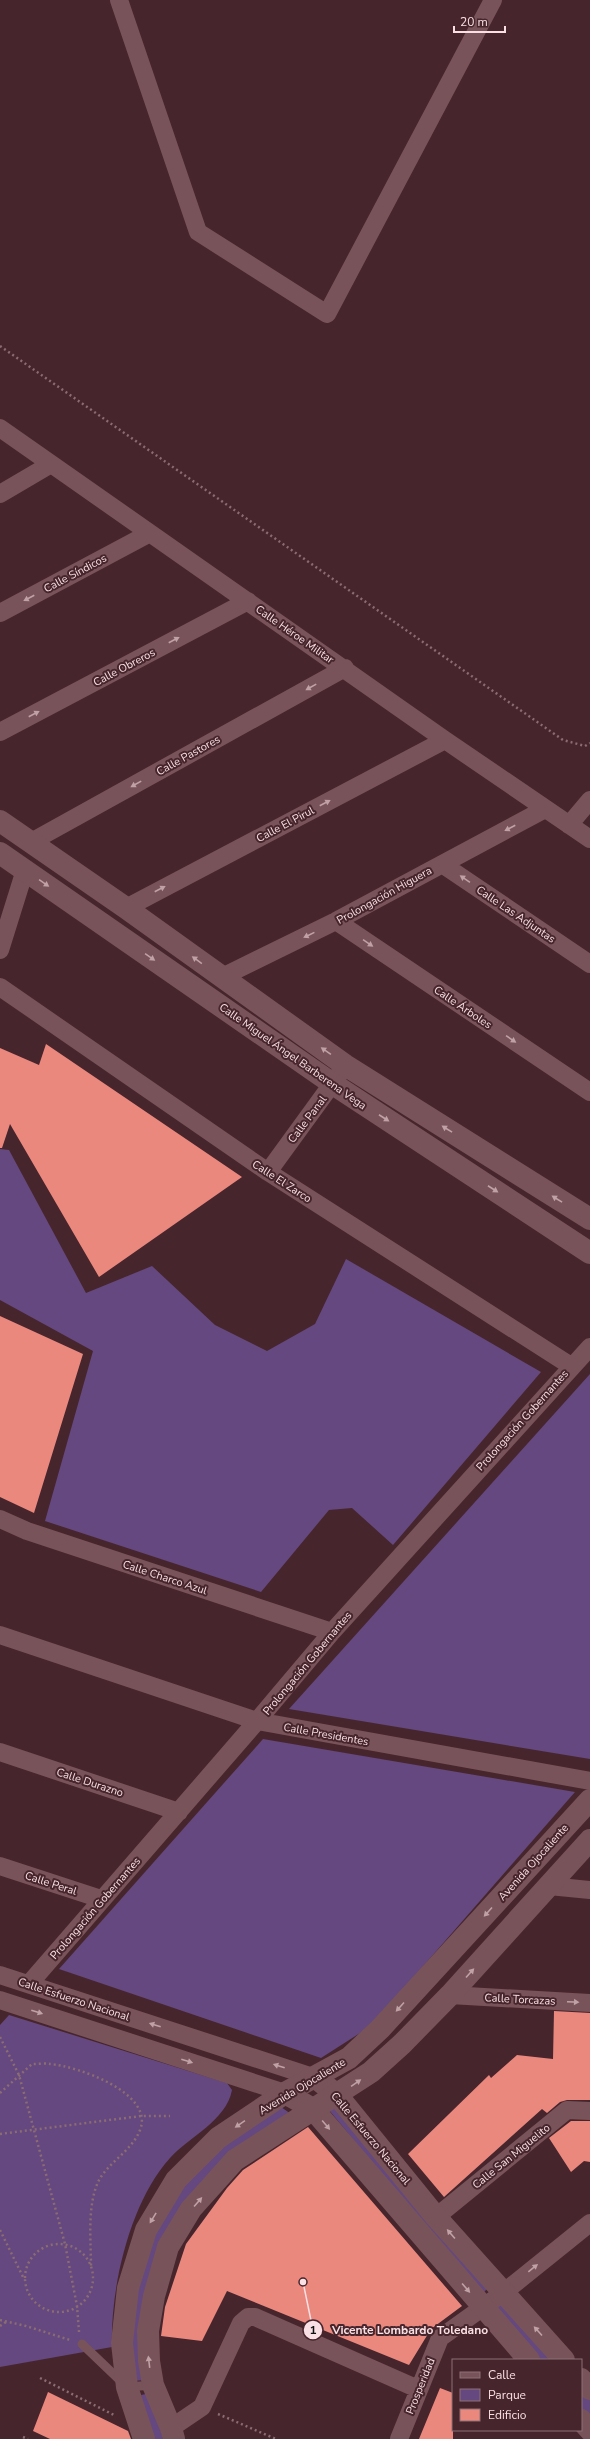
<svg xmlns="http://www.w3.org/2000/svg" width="590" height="2439" viewBox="0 0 590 2439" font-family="'Nunito Sans',sans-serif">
<rect width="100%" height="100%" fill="#47252c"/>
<path fill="#64487f" d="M0,1149L9,1150L86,1293L152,1266L215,1325L267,1351L315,1324L346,1259L541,1372L393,1545L352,1508L329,1510L261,1592L45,1521L93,1351L0,1300Z
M590,1374V1759L289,1709Z
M263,1739L575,1792L371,2026L321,2058L59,1969Z
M9,2015L227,2083L232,2090C226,2121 190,2136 170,2158C130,2202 110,2288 112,2347L0,2367V2025Z
M337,2105L487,2289L481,2295L329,2110Z
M281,2107L291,2114L183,2207L146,2380L132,2381C132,2348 131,2312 139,2281C151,2231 179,2183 218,2150C238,2134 261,2121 281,2107Z
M503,2299L557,2360H536L491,2309Z
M581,2387L590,2397V2421L581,2411Z
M151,2393L163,2439H151L141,2395Z"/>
<path fill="#ea887e" d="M46,1044L242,1177L99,1277L10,1124L2,1148H0V1048L39,1065Z
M0,1316L83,1354L34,1513L0,1497Z
M554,2011L590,2013V2100H567L560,2102L547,2113L542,2109L444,2197L408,2154L489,2075L491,2078L517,2055L553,2059Z
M571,2121H590V2162L584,2161L571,2172L549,2138Z
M308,2127L462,2306L431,2329L409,2365L227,2291L202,2341L161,2336L165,2307L186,2244L227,2188L243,2170Z
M440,2388L453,2393V2439H419Z
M48,2392L128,2431L131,2439H50L33,2431Z"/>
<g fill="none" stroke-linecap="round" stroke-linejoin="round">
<path stroke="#8a6c72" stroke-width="2.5" stroke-dasharray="2 3" stroke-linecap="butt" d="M0,346L563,740L585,746L590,743
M0,2037L19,2075L65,2244L77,2306L79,2332
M0,2093L32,2064C38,2064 45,2063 50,2064C77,2066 155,2093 140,2130C132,2151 108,2162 98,2182C87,2207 91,2241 91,2267
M0,2134L141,2116H170
M0,2230L24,2279
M25 2278a34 34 0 1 1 68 0a34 34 0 1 1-68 0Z
M0,2320L26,2326L70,2340
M0,2326L6,2322
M40,2378L116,2416
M218,2414L276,2439
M23,2437L28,2439"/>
<path stroke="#79535a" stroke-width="9" d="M82,2344L127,2387L153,2385"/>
<path stroke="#79535a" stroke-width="18" d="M119,0L198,232L327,314L493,0
M0,428L445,740L590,839
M0,494L51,464
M0,613L150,533
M0,732L248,601
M569,825L590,800
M31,842L345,668
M442,864L590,964
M126,908L445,740
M336,921L590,1092
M0,950L25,870
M222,977L336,921L545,809
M0,987L268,1172L571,1366
M268,1172L340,1073
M0,1519L27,1531L332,1632
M0,1635L257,1721L590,1781
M0,1752L179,1812
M0,1866L101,1899
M549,1886L590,1890
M0,1975L316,2078
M29,1984L257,1721L332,1632L590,1347
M450,1995L590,2003
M0,2000L285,2093
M436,2217L567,2110L590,2111
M171,2428L202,2407L241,2323L248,2317H255L418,2389
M399,2439L440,2338L503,2293L590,2223"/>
<path stroke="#79535a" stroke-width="22" d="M0,821L126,908L345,1065L590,1219
M0,853L333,1084L590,1253
M316,2078L337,2095L436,2217L564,2360
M285,2093L313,2109L529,2360
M581,2379L590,2389
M581,2420L590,2430"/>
<path stroke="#79535a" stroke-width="22" d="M144,2439L127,2387L122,2343L128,2288L146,2230L176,2180L218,2138L285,2093L349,2058L380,2029L590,1800
M174,2439L171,2428L153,2385L149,2361L148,2331L154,2296L168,2247L191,2209L235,2160L371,2072L402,2044L450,1995L590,1840"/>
</g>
<defs><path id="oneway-solid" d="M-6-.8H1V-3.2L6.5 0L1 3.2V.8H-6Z"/></defs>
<g fill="#bfa1a6">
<use href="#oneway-solid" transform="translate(29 598) rotate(152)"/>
<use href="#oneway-solid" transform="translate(174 640) rotate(-28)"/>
<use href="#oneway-solid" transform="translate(311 687) rotate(151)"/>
<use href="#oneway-solid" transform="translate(34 714) rotate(-28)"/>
<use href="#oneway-solid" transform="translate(136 784) rotate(151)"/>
<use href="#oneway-solid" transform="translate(325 803) rotate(-28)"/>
<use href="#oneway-solid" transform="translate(510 828) rotate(152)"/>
<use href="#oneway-solid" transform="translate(465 879) rotate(-146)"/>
<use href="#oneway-solid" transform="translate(44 883) rotate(35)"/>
<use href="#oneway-solid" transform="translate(160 889) rotate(-28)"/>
<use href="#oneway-solid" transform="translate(309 935) rotate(154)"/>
<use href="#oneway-solid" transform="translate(368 943) rotate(34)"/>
<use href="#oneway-solid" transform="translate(150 957) rotate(35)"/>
<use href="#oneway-solid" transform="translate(197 960) rotate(-144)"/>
<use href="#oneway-solid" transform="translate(511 1039) rotate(34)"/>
<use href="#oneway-solid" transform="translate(326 1051) rotate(-145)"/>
<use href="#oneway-solid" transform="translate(384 1118) rotate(33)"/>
<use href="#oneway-solid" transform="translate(447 1129) rotate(-148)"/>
<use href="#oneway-solid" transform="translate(493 1189) rotate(33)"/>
<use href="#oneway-solid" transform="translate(557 1199) rotate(-148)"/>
<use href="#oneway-solid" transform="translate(488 1912) rotate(132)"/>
<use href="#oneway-solid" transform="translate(470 1973) rotate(-48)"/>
<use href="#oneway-solid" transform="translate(573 2002) rotate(3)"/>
<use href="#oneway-solid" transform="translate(400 2007) rotate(132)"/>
<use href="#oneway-solid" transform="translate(37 2012) rotate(18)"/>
<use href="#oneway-solid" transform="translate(155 2025) rotate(-162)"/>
<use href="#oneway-solid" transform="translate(187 2061) rotate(18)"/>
<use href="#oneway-solid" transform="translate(279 2066) rotate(-162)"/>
<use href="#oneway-solid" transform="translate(356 2083) rotate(-35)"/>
<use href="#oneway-solid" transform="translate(240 2124) rotate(146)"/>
<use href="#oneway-solid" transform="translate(326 2125) rotate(50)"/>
<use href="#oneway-solid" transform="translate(198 2202) rotate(-49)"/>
<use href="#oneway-solid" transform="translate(153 2218) rotate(121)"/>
<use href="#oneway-solid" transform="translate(451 2234) rotate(-131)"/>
<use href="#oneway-solid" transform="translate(533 2268) rotate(-39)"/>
<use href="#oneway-solid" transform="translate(466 2288) rotate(49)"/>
<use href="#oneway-solid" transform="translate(538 2331) rotate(-132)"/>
<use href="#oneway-solid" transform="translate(149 2362) rotate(-97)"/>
</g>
<g text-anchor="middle" stroke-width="4" stroke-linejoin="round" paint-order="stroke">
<g font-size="11" fill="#f8e0e4" stroke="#47252c">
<text transform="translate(75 573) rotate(-28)" y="4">Calle Síndicos</text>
<text transform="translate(295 634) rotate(35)" y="4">Calle Héroe Militar</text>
<text transform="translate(124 667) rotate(-28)" y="4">Calle Obreros</text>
<text transform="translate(188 755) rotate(-29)" y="4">Calle Pastores</text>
<text transform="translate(285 824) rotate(-28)" y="4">Calle El Pirul</text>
<text transform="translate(384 895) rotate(-29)" y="4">Prolongación Higuera</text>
<text transform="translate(516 914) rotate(34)" y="4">Calle Las Adjuntas</text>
<text transform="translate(463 1007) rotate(34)" y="4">Calle Árboles</text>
<text transform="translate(293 1056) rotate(35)" y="4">Calle Miguel Ángel Barberena Vega</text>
<text transform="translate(307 1119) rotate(-53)" y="4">Calle Panal</text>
<text transform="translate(282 1181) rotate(33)" y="4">Calle El Zarco</text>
<text transform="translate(522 1420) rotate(-48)" y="4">Prolongación Gobernantes</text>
<text transform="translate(165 1577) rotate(18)" y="4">Calle Charco Azul</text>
<text transform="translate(307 1663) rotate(-50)" y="4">Prolongación Gobernantes</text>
<text transform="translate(326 1734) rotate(10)" y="4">Calle Presidentes</text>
<text transform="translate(90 1782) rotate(18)" y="4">Calle Durazno</text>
<text transform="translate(533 1862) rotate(-48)" y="4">Avenida Ojocaliente</text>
<text transform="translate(51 1883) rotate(18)" y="4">Calle Peral</text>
<text transform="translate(95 1908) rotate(-49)" y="4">Prolongación Gobernantes</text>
<text transform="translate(74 1999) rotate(18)" y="4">Calle Esfuerzo Nacional</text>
<text transform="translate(520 1999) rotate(3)" y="4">Calle Torcazas</text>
<text transform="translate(302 2086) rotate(-31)" y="4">Avenida Ojocaliente</text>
<text transform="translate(371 2138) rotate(50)" y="4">Calle Esfuerzo Nacional</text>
<text transform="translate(511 2156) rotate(-39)" y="4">Calle San Miguelito</text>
<text transform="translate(420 2386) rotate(-68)" y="4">Prosperidad</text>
</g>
</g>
<path fill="none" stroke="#f8e0e4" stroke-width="1.5" d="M303 2282L313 2330"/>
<g fill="#f8e0e4" stroke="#47252c" stroke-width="1.5">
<circle cx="303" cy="2282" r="4"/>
<circle cx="313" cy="2330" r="10"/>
</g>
<g font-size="12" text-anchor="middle" font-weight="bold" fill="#111">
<text x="313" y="2334">1</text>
</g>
<g font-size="12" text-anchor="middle" font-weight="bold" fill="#f8e0e4" stroke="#47252c" stroke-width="4" stroke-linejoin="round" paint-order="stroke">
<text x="410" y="2334">Vicente Lombardo Toledano</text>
</g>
<rect x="452" y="2359" width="130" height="72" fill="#47252c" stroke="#8e7076"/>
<rect x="460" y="2372" width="20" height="6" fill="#79535a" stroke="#8e7076"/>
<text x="488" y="2379" font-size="12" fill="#f8e0e4">Calle</text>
<rect x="460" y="2389" width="20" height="12" fill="#64487f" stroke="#8e7076"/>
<text x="488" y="2399" font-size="12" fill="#f8e0e4">Parque</text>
<rect x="460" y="2409" width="20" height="12" fill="#ea887e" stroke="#8e7076"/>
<text x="488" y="2419" font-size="12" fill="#f8e0e4">Edificio</text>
<path d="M454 26v6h51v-6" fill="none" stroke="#f8e0e4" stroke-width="2"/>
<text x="460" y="26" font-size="12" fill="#f8e0e4" stroke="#47252c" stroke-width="3" paint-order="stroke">20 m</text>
</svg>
